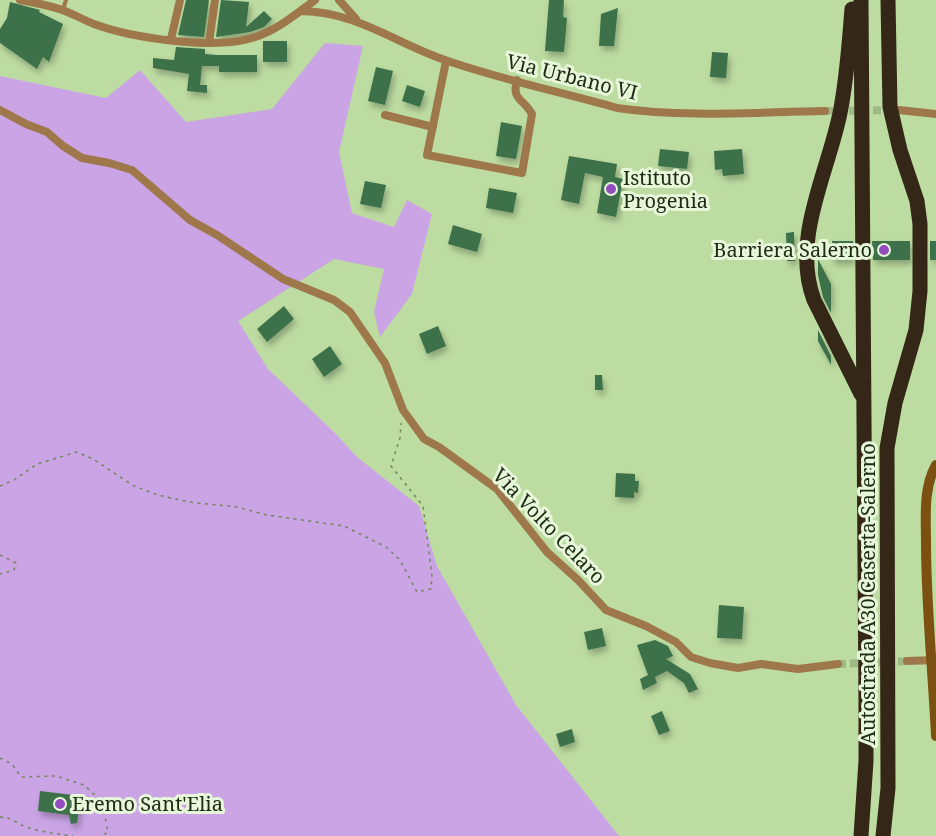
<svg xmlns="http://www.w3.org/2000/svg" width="936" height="836" viewBox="0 0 936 836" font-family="'Noto Serif',serif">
<defs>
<filter id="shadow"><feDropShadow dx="2.5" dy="4.5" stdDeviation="3" flood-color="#0004"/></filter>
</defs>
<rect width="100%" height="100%" fill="#bddca1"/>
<path fill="#caa4e5" d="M325,43L363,46L339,152L352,213L394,227L407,200L432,214L412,294L380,337L374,312L384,269L334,259L238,321L268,369L335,433L357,457L419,506L437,566L516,705L619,836H0V76L106,98L140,70L186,122L272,109Z"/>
<path fill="#3c714a" filter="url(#shadow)" d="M186,0H209L204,37L178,35Z
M221,0L249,2L246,27L264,11L272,19L264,27L250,32L216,37Z
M549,0H564L563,17L567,18L564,52L545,51Z
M10,2L40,10L39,12L63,24L49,62L43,57L37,69L0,43V29L7,18Z
M618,8L614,46H599L601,14Z
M263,41H287V62H263Z
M176,47L205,49V54L217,55H257V72H219V66H202L200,85H207V93L187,91L189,74L153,68V58L174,60Z
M712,52L728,53L726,78L710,77Z
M376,67L393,71L385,105L368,101Z
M407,85L425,91L420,107L402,101Z
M501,122L522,126L516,159L496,156Z
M660,149L689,152L687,169L658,166Z
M742,149L744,174L723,176L722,169L715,170L714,151Z
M569,156L617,164L615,177L623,179L616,217L597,213L603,177L585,173L579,204L561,200Z
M365,181L386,185L381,208L360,204Z
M489,188L517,193L513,213L486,208Z
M453,225L482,234L477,252L448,244Z
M794,232L795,261H787L786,233Z
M832,241H853V260H832Z
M872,241H910V260H873Z
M930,241H936V260H930Z
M818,259L831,284V313L823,297L818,275Z
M284,306L294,319L267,342L257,329Z
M438,326L446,346L427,354L419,334Z
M818,330L831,356V365L818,341Z
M330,346L342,364L324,377L312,359Z
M595,375H602L603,390H595Z
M616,473L635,474V481H639L638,493L634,492V498L615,497Z
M719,605L744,607L742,639L717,638Z
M602,628L606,646L588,650L584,632Z
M655,640L668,646L673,656L666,659L690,674L698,689L689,693L684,683L667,671L655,677L657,683L643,690L640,679L648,675L637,645Z
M662,711L670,731L659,735L651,716Z
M572,729L575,742L560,747L556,734Z
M40,791L81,796L77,823L71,824L69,815L38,811Z"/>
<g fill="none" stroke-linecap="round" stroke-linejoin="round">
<path stroke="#9eb985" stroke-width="8" stroke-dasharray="8 4" stroke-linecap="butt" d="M825,111L892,110
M838,664L907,661"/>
<path stroke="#71865d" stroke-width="1.5" stroke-dasharray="3 4.5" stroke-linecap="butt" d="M0,486L14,480L37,464L77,452L93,459L134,486L158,495L189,502L237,507L267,515L344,526L386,547L400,560L417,592L431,589L432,576L423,506L391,466L400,438L401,423
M0,555L16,563L14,570L0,574
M0,758L12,764L21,777L56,776L84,785L97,797L103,807L108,832L102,836
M0,817C11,817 16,823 26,827C42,832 57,834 73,836"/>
<path stroke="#9e784b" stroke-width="4" d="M63,9L66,0"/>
<path stroke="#9e784b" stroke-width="8" d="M20,0C35,3 50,5 65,11C75,15 84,20 94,24C132,38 213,50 252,38C275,32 296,14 315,0
M339,0L356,19
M301,11C359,12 396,44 448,61C503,80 561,92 617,108C686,118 756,112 825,111
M171,39L180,0
M209,43L215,0
M446,61L427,155L522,173L532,114C524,99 511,100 517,80
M0,110L26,124L47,132L63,146L82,158L109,163L132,170L190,220L217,235L283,279L334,300L350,312L385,363L403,410L424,439L439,447L497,489L547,552L578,580L606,610L646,626L676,642L691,657L710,663L738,668L761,664L798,669L838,664
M899,110L936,114
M385,115L433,127
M907,661L936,660"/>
<path stroke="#7b5011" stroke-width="10" d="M936,465C923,488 926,517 926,542C926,607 933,672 936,736"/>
<path stroke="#352717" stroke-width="15" d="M861,0L866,701V761L861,836
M852,9C849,44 847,79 840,113C828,173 791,239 814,300L861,394
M883,836L888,788L887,448L895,403L916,330L920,291V224L917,201L900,150L890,107L888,0"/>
</g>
<g fill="#934bbe" stroke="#e7f7d9" stroke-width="2">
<circle cx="611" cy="189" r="6"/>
<circle cx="884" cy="250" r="6"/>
<circle cx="60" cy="804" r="6"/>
</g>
<g text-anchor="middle" stroke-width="6" stroke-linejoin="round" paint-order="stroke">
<g font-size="20" fill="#212c16" stroke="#e7f7d9">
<text transform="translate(572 77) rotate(14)" y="7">Via Urbano VI</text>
<text transform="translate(549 526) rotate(46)" y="7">Via Volto Celaro</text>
<text transform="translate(868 594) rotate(-90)" y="7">Autostrada A30 Caserta-Salerno</text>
</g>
<g font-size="20" fill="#212c16" stroke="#e7f7d9" text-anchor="start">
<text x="623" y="185">Istituto<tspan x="623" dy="23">Progenia</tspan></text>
<text x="872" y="257" text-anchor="end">Barriera Salerno</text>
<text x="72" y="811">Eremo Sant'Elia</text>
</g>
</g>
</svg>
